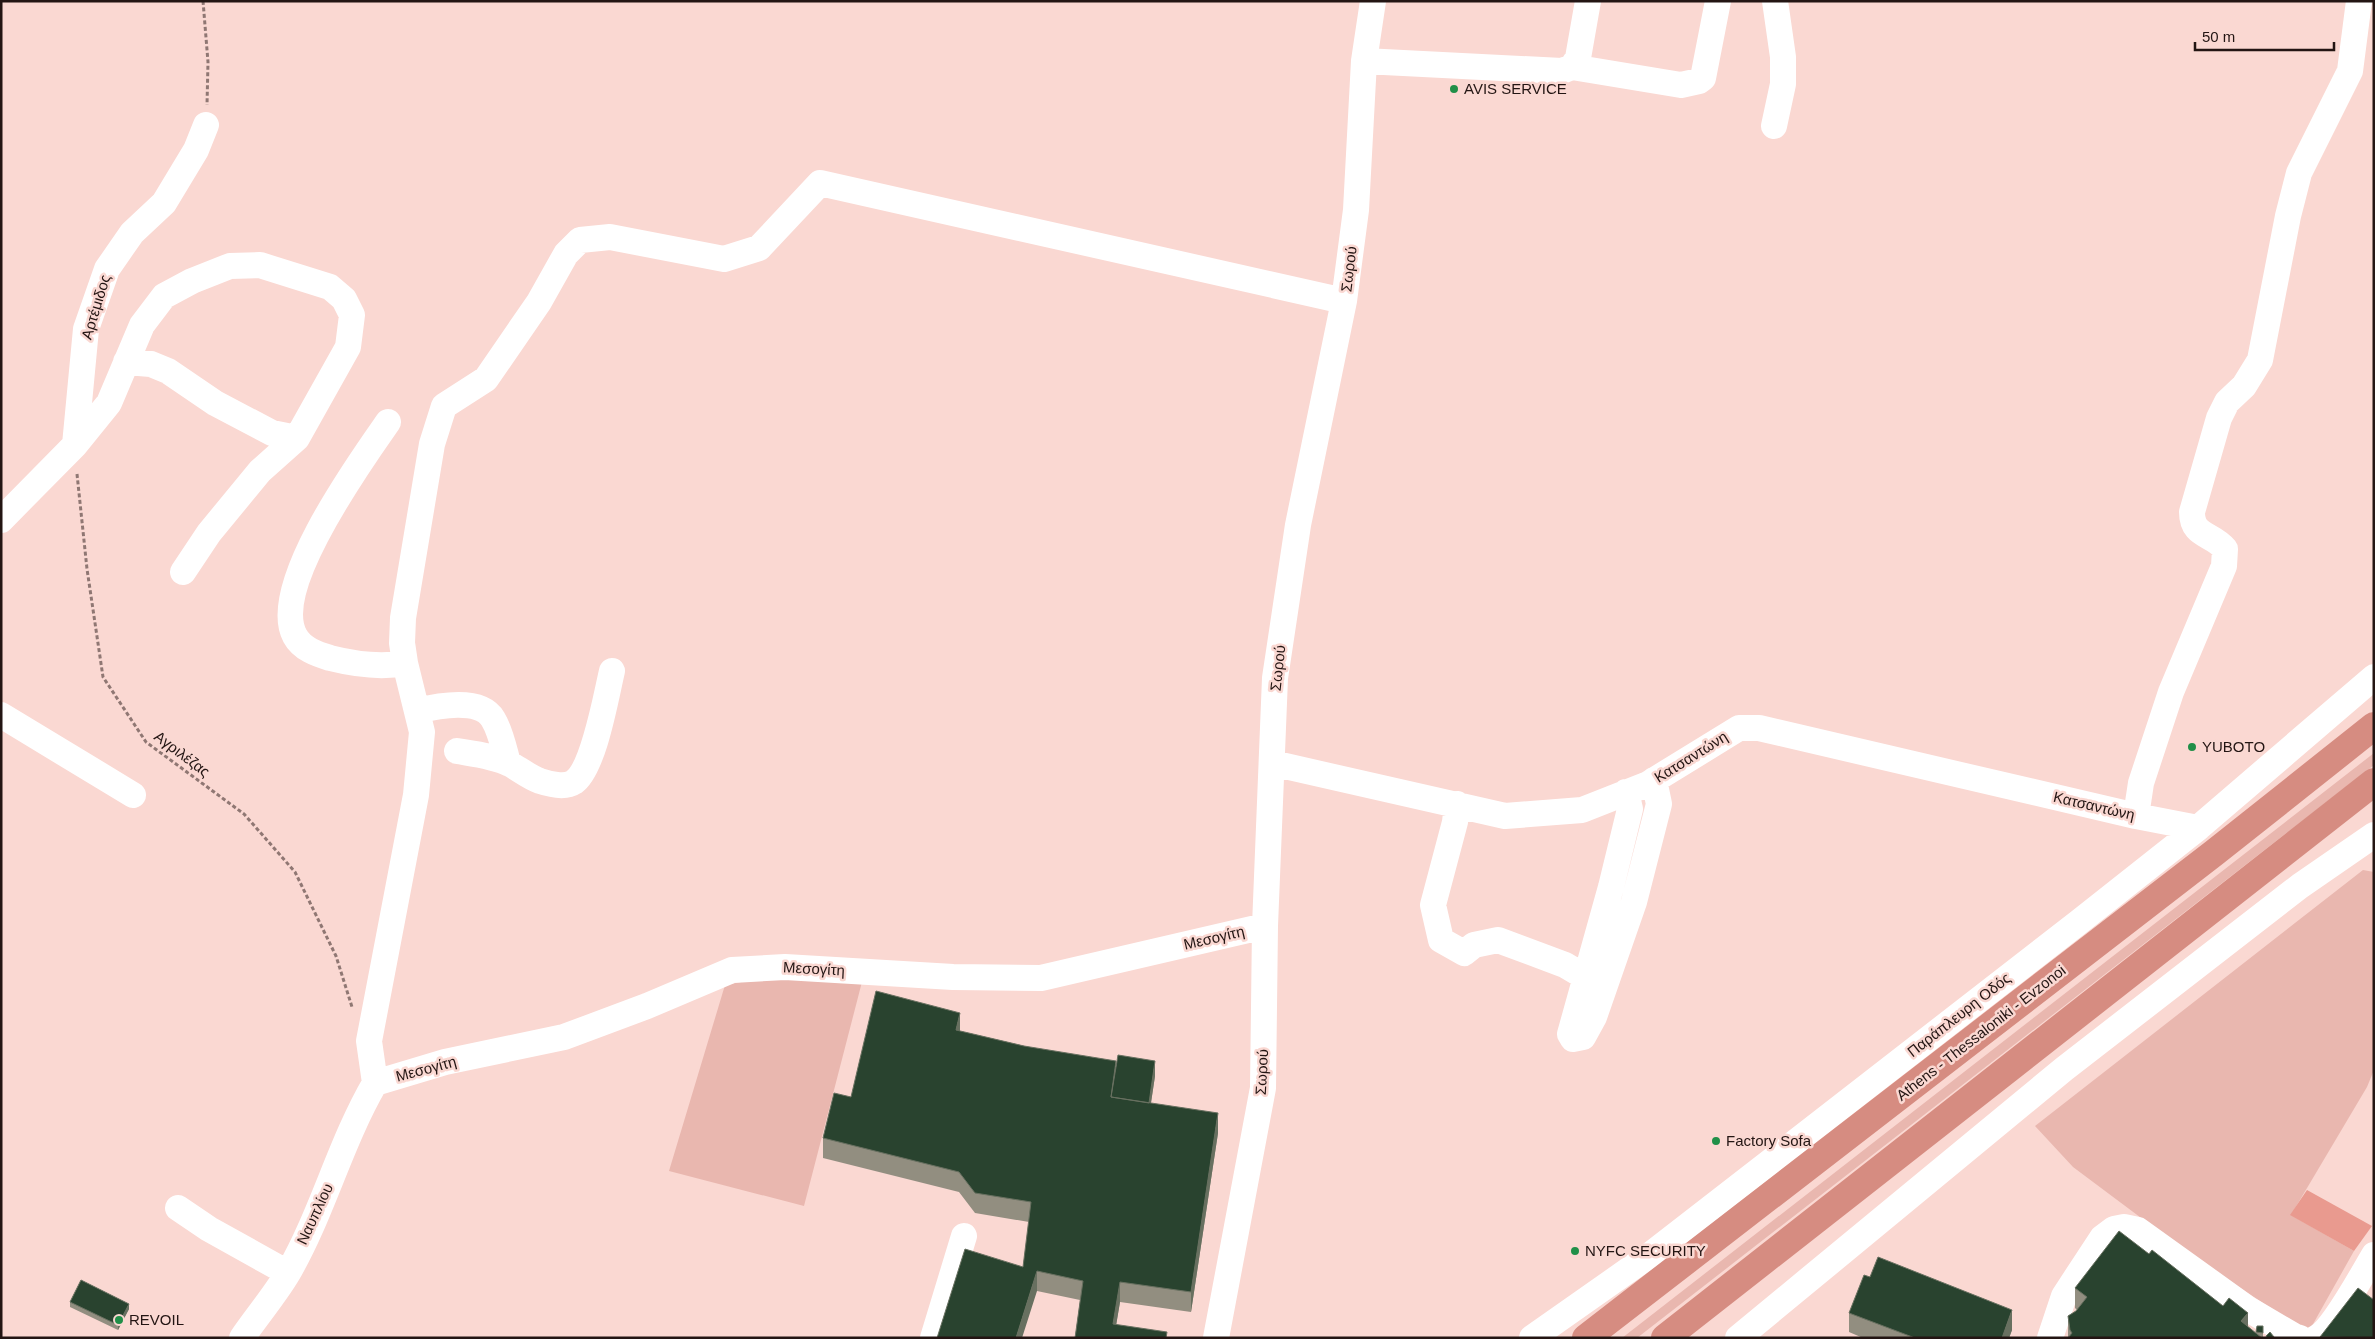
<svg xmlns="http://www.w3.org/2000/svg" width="2375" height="1339" viewBox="0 0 2375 1339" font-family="Helvetica,sans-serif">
<rect width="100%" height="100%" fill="#fad8d2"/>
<path fill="#e9b7af" d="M2374,753V765L1637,1338H1622Z
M2363,870L2374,872V1070L2367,1087L2291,1215L2354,1251L2308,1333L2188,1253L2073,1167L2035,1126Z
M774,976L863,978L804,1206L669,1171L725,985Z"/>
<path fill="#e99a8f" d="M2307,1190L2372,1226L2354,1251L2290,1215Z"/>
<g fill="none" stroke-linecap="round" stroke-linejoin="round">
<path stroke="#8f7773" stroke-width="3" stroke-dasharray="4 2.5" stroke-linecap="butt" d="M203,1L208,62L207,105
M77,474L87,569L103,677L146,742L244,814L295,872L336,956L352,1007"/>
<path stroke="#fff" stroke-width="26" d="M1364,61L1562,71L1572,67L1578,58L1588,1
M1572,67L1681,85L1699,81L1703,78L1718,1
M1774,126L1783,84V57L1775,1
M126,362L151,364L168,371L215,403L272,433L297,438
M388,422C360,462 269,588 295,636C302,649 317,654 330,658C354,664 380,668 405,663
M75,445L86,329L107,269L132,233L164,203L196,150L206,125
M1,520L75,445L109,403L142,325L164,296L192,281L230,266L260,265L330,287L344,299L352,315L348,347L297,438L260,471L209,533L183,572
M417,711C437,706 480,697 493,719C501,732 504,749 508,763
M1,715L133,795
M457,751C475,754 494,756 510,764C519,769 529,777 540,781C549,784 565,788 574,782C594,768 606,696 612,671
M1272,763L1505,816L1582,810L1648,784L1739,728H1759L2136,816L2198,828
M1626,792L1630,809L1611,887L1570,1034L1573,1039L1583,1037L1594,1017L1634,902L1659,804L1654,780
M1457,804L1455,822L1433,905L1441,940L1464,953L1474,945L1498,940L1565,965L1587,978
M2136,816L2141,783L2171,692L2224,566L2225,549C2212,533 2192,537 2192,512L2219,418L2227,402L2244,386L2260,360L2288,216L2299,173L2350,71L2359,1
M375,1083L369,1041L416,795L422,732L405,663L402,643L403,618L432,444L444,406L486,379L539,302L566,254L580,240L610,237L724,259L759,248L820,183L1344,301
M375,1083L445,1062L564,1037L647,1006L732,970L785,967L953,977L1041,978L1265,926
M178,1208L209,1229L288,1273
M242,1338C257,1316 275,1295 288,1273C323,1212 340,1143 375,1083
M933,1338L964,1236
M1216,1338L1263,1088L1265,926L1275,678L1298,525L1344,301L1356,210L1364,61L1373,1
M1532,1338L1650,1255L2079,922L2198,828L2374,677
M1738,1338L2064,1069L2300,886L2374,835
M2050,1338L2064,1296L2102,1238L2114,1229L2124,1227L2138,1230L2248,1309L2294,1336L2300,1338
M2316,1338C2333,1330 2363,1273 2374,1255"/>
<path stroke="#d68c81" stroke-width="28" d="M1586,1338L2214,853L2374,726
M1665,1338L2374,782"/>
</g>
<path fill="#928e80" d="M960,1031L1155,1076L1151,1103L1218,1133L1191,1312L1120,1302L1116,1325L1167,1338H1075L1080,1300L1037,1291L1023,1267L1029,1222L975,1213L959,1192L823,1158V1138L851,1097Z
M2148,1254L2256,1334L2257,1326L2263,1332V1338H2068V1316L2077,1310L2075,1308V1288Z
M70,1302L129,1309L118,1330L70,1307Z
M1849,1313L2012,1330L2009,1338H1863L1849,1332Z"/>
<path fill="#687060" d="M960,1013V1033L956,1030Z
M1155,1061V1076L1148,1122V1107Z
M1218,1113V1133L1191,1312V1292Z
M1037,1271V1291L1022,1338H1016Z
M1120,1282V1302L1114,1338L1113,1324Z
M129,1304V1309L118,1330V1325Z
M2012,1310V1330L2009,1338H2002Z
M2248,1313V1332L2241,1321Z"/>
<path fill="#29432f" stroke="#687060" d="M876,991L960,1013L956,1030L1024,1046L1116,1061L1111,1097L1218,1113L1191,1292L1120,1282L1113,1324L1167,1332L1166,1338H1075L1083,1281L1037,1271L1016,1338H937L965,1249L1023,1267L1031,1202L975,1193L959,1172L823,1138L834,1093L851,1097Z
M1118,1055L1155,1061L1149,1103L1111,1097Z
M2119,1231L2149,1254L2152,1250L2223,1306L2229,1298L2248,1313L2241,1321L2262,1338H2068L2072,1333L2070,1330L2068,1316L2076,1311L2087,1297L2075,1288Z
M1878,1257L2012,1310L2002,1338H1915L1849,1313L1864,1275L1870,1277Z
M81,1280L129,1304L118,1325L70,1302Z
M2358,1288L2374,1300V1338L2320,1337Z
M2257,1326H2263V1333L2256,1332Z
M2270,1332L2274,1337L2267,1338L2266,1336Z"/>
<g fill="#208f48" stroke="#fad8d2" stroke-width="2">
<circle cx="1454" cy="89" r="5"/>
<circle cx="2192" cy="747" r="5"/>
<circle cx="1716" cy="1141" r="5"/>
<circle cx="1575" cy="1251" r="5"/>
<circle cx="119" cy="1320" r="5"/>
</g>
<g text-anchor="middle" stroke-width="5" stroke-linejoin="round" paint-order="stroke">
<g font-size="15" fill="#231513" stroke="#fad8d2" text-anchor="start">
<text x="1464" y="94">AVIS SERVICE</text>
<text x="2202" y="752">YUBOTO</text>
<text x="1726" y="1146">Factory Sofa</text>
<text x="1585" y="1256">NYFC SECURITY</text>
<text x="129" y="1325">REVOIL</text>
</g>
<g font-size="15" fill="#231513" stroke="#fad8d2">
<text transform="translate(1349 269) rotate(-83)" y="5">Σωρού</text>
<text transform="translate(96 307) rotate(-73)" y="5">Αρτέμιδος</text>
<text transform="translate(1278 668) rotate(-84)" y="5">Σωρού</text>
<text transform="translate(182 754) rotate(37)" y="5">Αγριλέζας</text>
<text transform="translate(1691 757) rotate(-32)" y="5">Κατσαντώνη</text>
<text transform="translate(2094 806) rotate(13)" y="5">Κατσαντώνη</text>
<text transform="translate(1214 938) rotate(-13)" y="5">Μεσογίτη</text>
<text transform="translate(814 969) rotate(3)" y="5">Μεσογίτη</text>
<text transform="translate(1959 1015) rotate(-38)" y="5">Παράπλευρη Οδός</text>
<text transform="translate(1981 1033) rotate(-38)" y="5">Athens - Thessaloniki - Evzonoi</text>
<text transform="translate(426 1069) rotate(-15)" y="5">Μεσογίτη</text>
<text transform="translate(1262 1072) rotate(-87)" y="5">Σωρού</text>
<text transform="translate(315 1214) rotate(-65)" y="5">Ναυπλίου</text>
</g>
</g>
<rect width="2375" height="1339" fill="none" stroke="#231513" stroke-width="5"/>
<path d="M2195 42v8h139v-8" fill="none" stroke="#231513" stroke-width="2.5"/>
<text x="2202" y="42" font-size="15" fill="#231513" stroke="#fad8d2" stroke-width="4" paint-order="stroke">50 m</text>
</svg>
